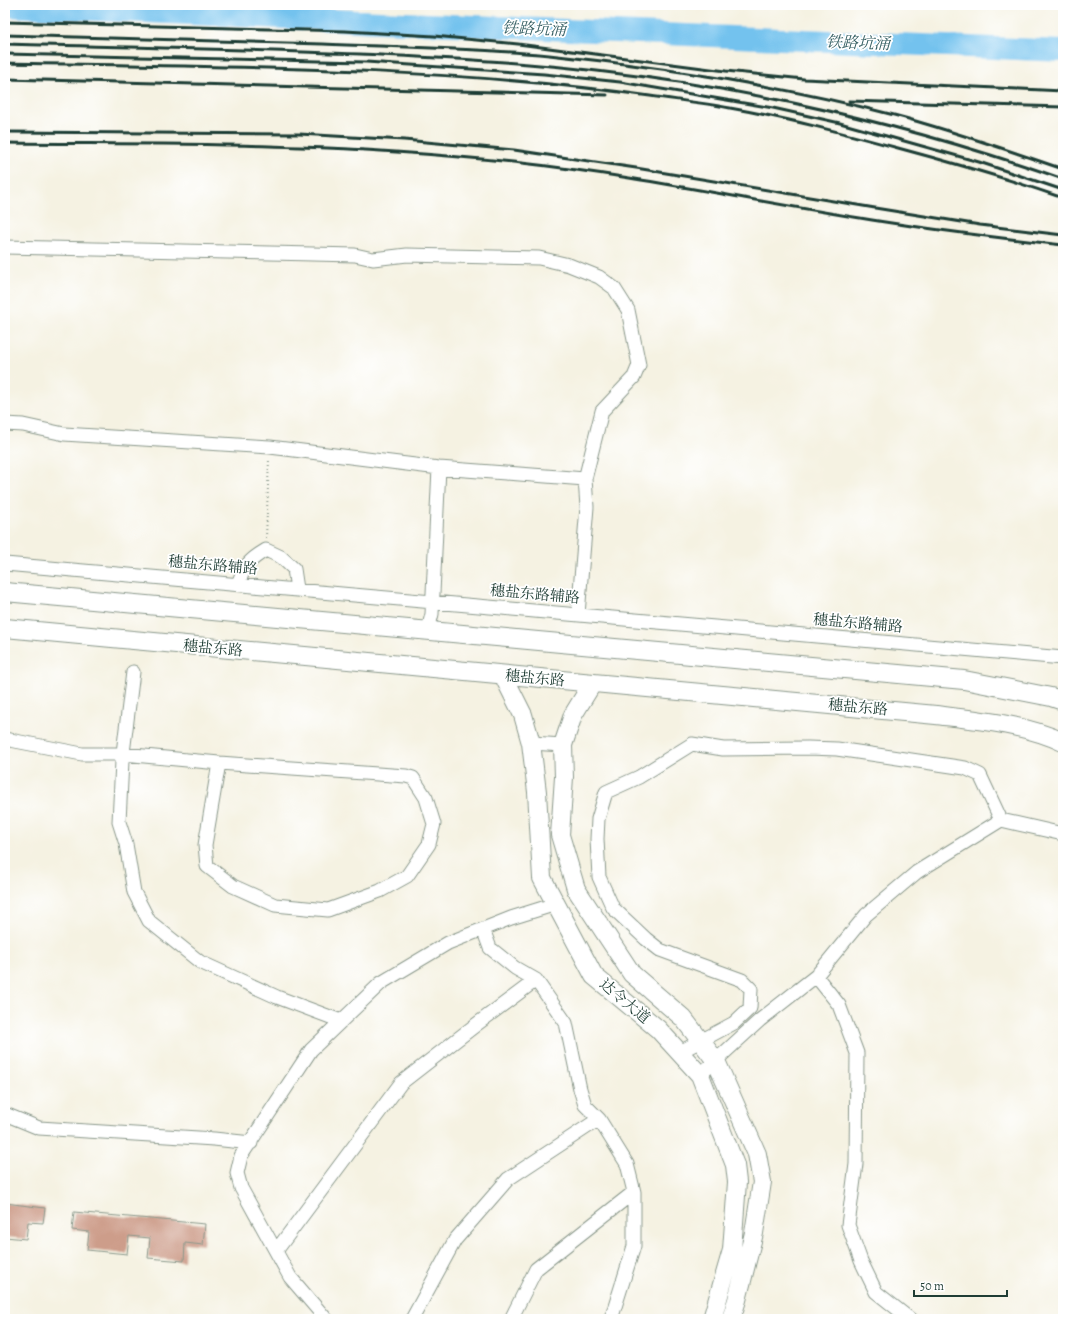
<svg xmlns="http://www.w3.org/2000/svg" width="1068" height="1324" viewBox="0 0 1068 1324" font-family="Alegreya,'Noto Serif SC',serif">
<rect width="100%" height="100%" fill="#fff"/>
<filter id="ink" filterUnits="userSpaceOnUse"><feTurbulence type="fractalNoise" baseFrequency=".025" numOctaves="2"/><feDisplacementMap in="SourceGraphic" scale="8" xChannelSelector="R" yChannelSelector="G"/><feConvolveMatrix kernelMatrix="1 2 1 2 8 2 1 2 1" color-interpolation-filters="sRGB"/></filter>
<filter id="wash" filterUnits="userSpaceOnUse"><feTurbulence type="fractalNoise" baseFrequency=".012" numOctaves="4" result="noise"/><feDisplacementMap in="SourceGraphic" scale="16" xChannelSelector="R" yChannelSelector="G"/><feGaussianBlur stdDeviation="0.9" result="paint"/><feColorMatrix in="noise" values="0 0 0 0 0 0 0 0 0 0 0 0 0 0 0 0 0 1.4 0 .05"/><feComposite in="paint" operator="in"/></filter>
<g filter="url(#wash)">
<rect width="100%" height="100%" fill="#f5f2e2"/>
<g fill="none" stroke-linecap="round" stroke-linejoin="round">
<path stroke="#73c2ee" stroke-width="22" d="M5,6L1063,51"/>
</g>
<g id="blocks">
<path fill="#cd9d8a" d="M5,1203L45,1208L43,1223L28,1222L26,1239L5,1237Z
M74,1212L205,1224L203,1245L185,1243L184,1261L148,1258L150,1238L129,1236L127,1254L87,1250L89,1232L72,1230Z"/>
</g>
</g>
<g filter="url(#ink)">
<use href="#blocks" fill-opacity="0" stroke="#8a988b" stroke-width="1"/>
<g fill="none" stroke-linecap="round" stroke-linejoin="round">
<defs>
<path id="street" d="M5,247L355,255L373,259L407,255L539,258L569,265L599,277L614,288L628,310L639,365L634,377L602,411L585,479L587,507L578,614
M5,424L23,425L64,434L270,447L439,468L585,479
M5,564L1063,658
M238,584C245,565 249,560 266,550L281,557L294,569L297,589
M428,630L432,614L439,468
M133,672L122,761L119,822L126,844L134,892L149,921L200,962L277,997L341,1021
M5,739L82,754H123L219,763L406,776L413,778L426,798L434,824L429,844L407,876L380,891L328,910L275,905L233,886L207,866L205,845L219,763
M531,743L563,745
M483,929L490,948L515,968L536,980L566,1023L580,1089L585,1105L599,1119L627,1164L634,1192V1246L613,1313L610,1319
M816,976L839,1005L857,1053L856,1164L848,1225L861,1261L876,1292L910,1319
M680,1052L734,1023L750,1008L751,989L742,980L660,950L646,939L613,908L599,877L597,839L598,819L606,792L639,777L692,744L723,749L808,748L837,749L965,768L980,775L1001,820
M700,1075L760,1020L816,976L866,915L917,872L1001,820L1063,834
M5,1114L39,1128L214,1139L251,1143
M276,1251L401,1083L477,1024L536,980
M326,1319L290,1277L241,1188L237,1173L241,1156L311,1050L381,983L448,943L511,918L556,904
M412,1319L455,1240L508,1179L599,1119
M511,1319L536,1269L634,1192"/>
<path id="secondary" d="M5,592L964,680L1051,697L1063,701
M5,628L936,715C978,720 1024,724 1063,742
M503,675L523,715L531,743L537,792L542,878L594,976L658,1029L700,1075L735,1165L737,1182L732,1250L712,1319
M592,684L573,715L563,745L564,777L560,835L576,889L632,974L683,1018L716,1061L757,1154L762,1182L754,1233L737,1300L731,1319"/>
</defs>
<use href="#street" stroke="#8a988b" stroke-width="15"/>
<use href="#secondary" stroke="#8a988b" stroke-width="20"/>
<path stroke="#8a988b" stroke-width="2" stroke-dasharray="1 3" stroke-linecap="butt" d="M266,538L269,459"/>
<use href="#street" stroke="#fff" stroke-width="13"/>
<use href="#secondary" stroke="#fff" stroke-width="18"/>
<path stroke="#1f3d34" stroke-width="3" d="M5,22L345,31L434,36L518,44L726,71L804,79L1063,91
M5,35C111,38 217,41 323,44C398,47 474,48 549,55C664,67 781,86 894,115C951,130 1007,150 1063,169
M5,44C123,47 242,49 360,54C439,58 518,61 597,71C756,89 912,126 1063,179
M5,54L366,62L544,74L620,82L773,108L840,123L979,162L1063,190
M5,63C220,67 437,66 650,96C677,100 704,103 730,108C787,118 843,133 898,148C954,163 1009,179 1063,198
M5,79L607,95
M849,101L1063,107
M5,132L299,134L404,140L514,150L636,168L875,208L980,225L1063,235
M5,143C103,144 201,143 299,147C370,149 442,155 513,162C633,175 752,201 872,220C935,230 999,238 1063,245"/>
</g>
</g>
<g text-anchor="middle" stroke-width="3.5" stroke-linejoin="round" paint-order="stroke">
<g font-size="15" fill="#1f3d34" stroke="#fff">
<text transform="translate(213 565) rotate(5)" y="5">穗盐东路辅路</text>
<text transform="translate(535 594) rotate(5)" y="5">穗盐东路辅路</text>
<text transform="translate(858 623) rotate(5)" y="5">穗盐东路辅路</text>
<text transform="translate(213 648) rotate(5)" y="5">穗盐东路</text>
<text transform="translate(535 678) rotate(5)" y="5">穗盐东路</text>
<text transform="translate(858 707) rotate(5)" y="5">穗盐东路</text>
<text transform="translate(625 1001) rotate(40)" y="5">达令大道</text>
</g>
<g font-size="16" font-style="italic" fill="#345e62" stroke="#fff">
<text transform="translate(534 28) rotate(2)" y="6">铁路坑涌</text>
<text transform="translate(858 42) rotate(2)" y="6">铁路坑涌</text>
</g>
</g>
<rect width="1068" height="1324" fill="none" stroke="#fff" stroke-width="20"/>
<path d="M914 1290v6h93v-6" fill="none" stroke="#1f3d34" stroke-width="2"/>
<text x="920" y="1290" font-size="12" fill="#1f3d34" stroke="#ffffff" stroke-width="3" paint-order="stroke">50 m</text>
</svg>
